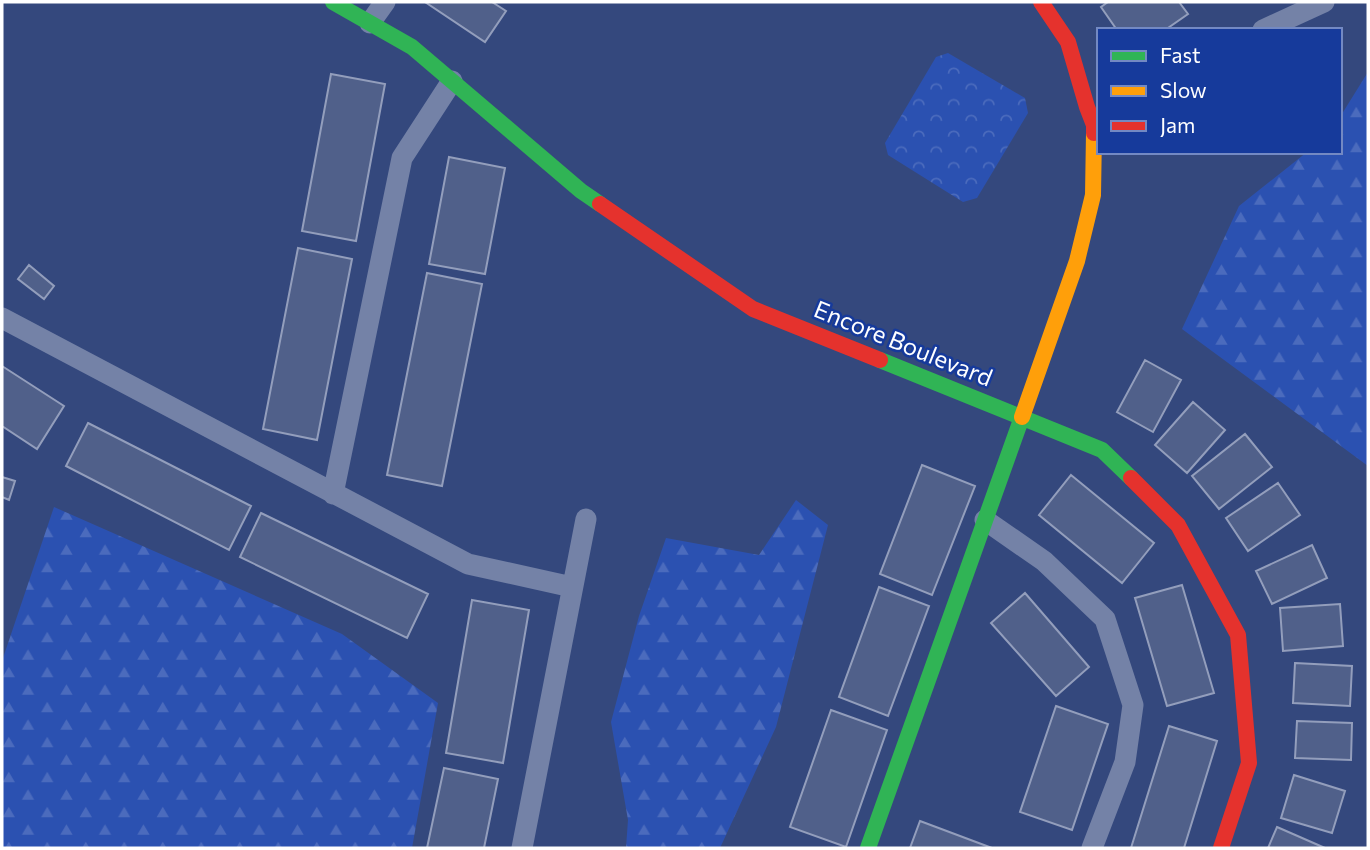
<svg xmlns="http://www.w3.org/2000/svg" width="1370" height="850" viewBox="0 0 1370 850" font-family="Commissioner,sans-serif">
<defs>
<pattern id="forest-firs" width="22" height="20" patternUnits="userSpaceOnUse" patternTransform="scale(1.75)"><rect width="22" height="20" fill="#2b51b1"/><path d="M5 1l3.5 6h-7zM16 11l3.5 6h-7z" fill="#4b6bbd"/></pattern>
<pattern id="park-crowns" width="20" height="18" patternUnits="userSpaceOnUse" patternTransform="scale(1.75)"><rect width="20" height="18" fill="#2b51b1"/><path d="M2 6a3 3 0 1 1 6 0M12 15a3 3 0 1 1 6 0" fill="none" stroke="#4b6bbd"/></pattern>
</defs>
<rect width="100%" height="100%" fill="#34487d"/>
<path fill="url(#forest-firs)" d="M1368,72V466L1182,329L1239,206L1307,152H1340V117Z
M796,500L828,525L776,727L720,848H626L628,820L611,722L639,616L666,538L759,555Z
M54,507L342,634L438,703L412,848H2V661Z"/>
<path fill="url(#park-crowns)" d="M948,53L1025,98L1028,113L977,198L963,202L888,155L885,143L936,57Z"/>
<path fill="#50608a" stroke="#939ebc" stroke-width="2" d="M425,2H492L506,11L485,42Z
M1108,2H1179L1188,14L1165,30H1117L1101,7Z
M331,74L385,84L356,241L302,231Z
M449,157L505,168L485,274L429,264Z
M298,248L352,259L317,440L263,429Z
M29,265L54,286L44,299L18,279Z
M427,273L482,284L442,486L387,475Z
M1145,360L1181,380L1153,432L1117,412Z
M2,366L64,406L37,449L2,426Z
M1193,402L1225,430L1187,473L1155,445Z
M88,423L251,506L229,550L66,466Z
M1245,434L1272,467L1219,509L1192,476Z
M922,465L975,486L932,595L880,574Z
M1071,475L1154,543L1122,583L1039,515Z
M2,477L15,481L9,500L2,497Z
M1278,483L1300,515L1248,551L1226,518Z
M261,513L428,594L407,638L240,557Z
M1312,545L1327,578L1272,604L1256,571Z
M1182,585L1214,693L1167,706L1135,598Z
M879,587L929,606L888,716L839,697Z
M1025,593L1089,667L1056,696L991,623Z
M472,600L529,610L503,763L446,753Z
M1340,604L1343,646L1283,651L1280,608Z
M1295,663L1352,666L1350,706L1293,703Z
M1056,706L1108,724L1072,830L1020,812Z
M831,710L887,730L846,847L790,827Z
M1297,721L1352,723L1351,760L1295,758Z
M1169,726L1217,741L1184,848H1131Z
M444,768L498,779L484,848H427Z
M1294,775L1345,791L1332,833L1281,818Z
M920,821L992,848H910Z
M1277,827L1325,848H1268Z"/>
<g fill="none" stroke-linecap="round" stroke-linejoin="round">
<path stroke="#7482a7" stroke-width="21" d="M370,23L385,2
M1263,30L1324,2
M2,318L468,564L572,587
M333,494L402,158L452,81
M985,520L1044,561L1105,619L1133,705L1125,762L1092,848
M522,848L586,519"/>
<path stroke="#30b455" stroke-width="16" d="M333,2L412,47L581,191L600,204
M880,360L1102,450L1131,478
M868,848L1022,417"/>
<path stroke="#ff9f0a" stroke-width="16" d="M1022,417L1077,261L1093,195L1094,133"/>
<path stroke="#e5322d" stroke-width="16" d="M1041,2L1068,42L1087,107L1094,125V133
M600,204L753,309L880,360
M1131,478L1178,525L1238,635L1249,763L1221,848"/>
</g>
<g text-anchor="middle" stroke-width="5" stroke-linejoin="round" paint-order="stroke">
<g font-size="24" fill="#fff" stroke="#163a9b">
<text transform="translate(903 344) rotate(22)" y="8">Encore Boulevard</text>
</g>
</g>
<rect width="1370" height="850" fill="none" stroke="#ffffff" stroke-width="7"/>
<rect x="1097" y="28" width="245" height="126" fill="#163a9b" stroke="#7389c3" stroke-width="2"/>
<rect x="1111" y="51" width="35" height="10" fill="#30b455" stroke="#7389c3" stroke-width="2"/>
<text x="1160" y="63" font-size="21" fill="#ffffff">Fast</text>
<rect x="1111" y="86" width="35" height="10" fill="#ff9f0a" stroke="#7389c3" stroke-width="2"/>
<text x="1160" y="98" font-size="21" fill="#ffffff">Slow</text>
<rect x="1111" y="121" width="35" height="10" fill="#e5322d" stroke="#7389c3" stroke-width="2"/>
<text x="1160" y="133" font-size="21" fill="#ffffff">Jam</text>
</svg>
